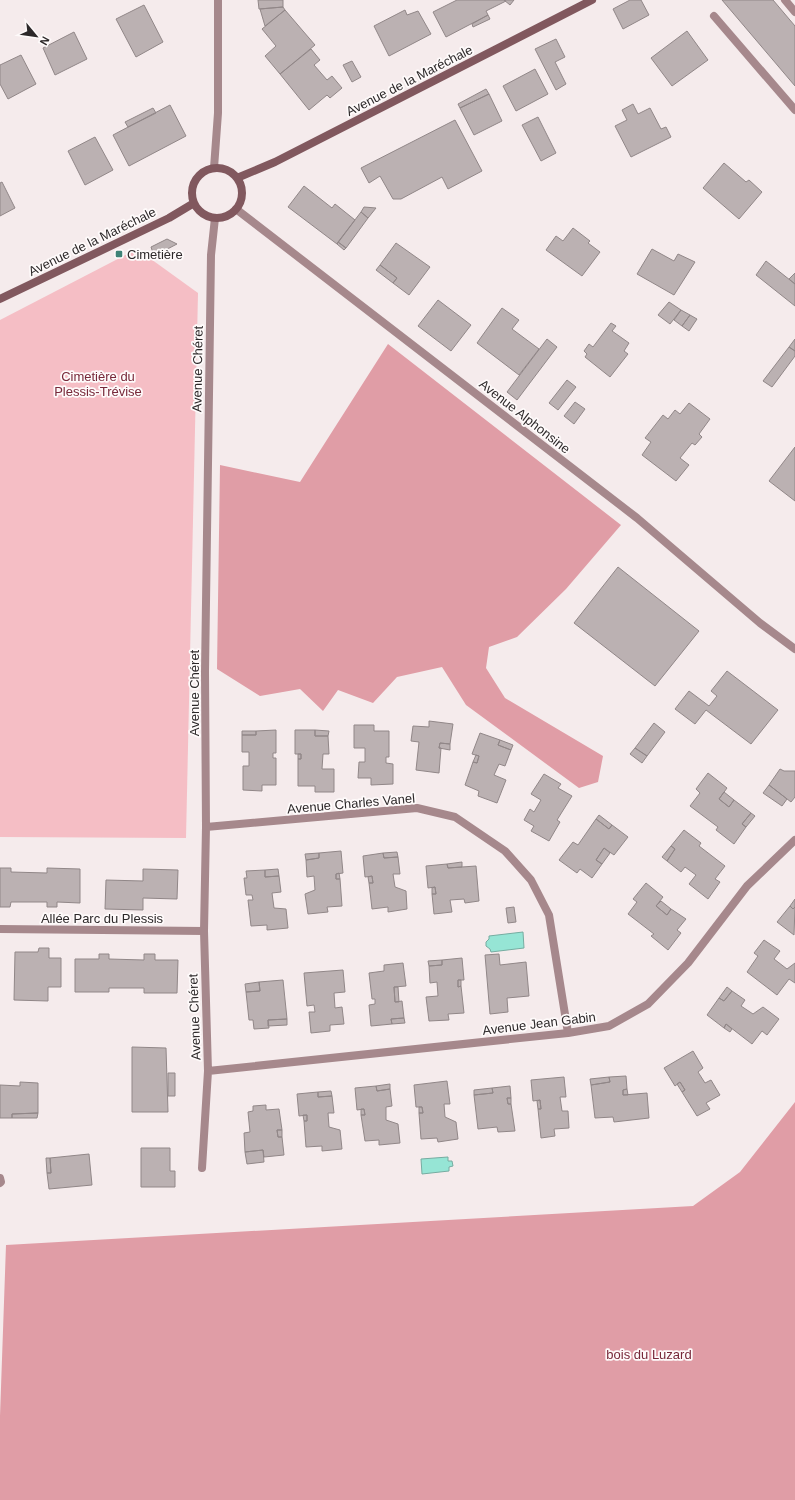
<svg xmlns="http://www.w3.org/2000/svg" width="795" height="1500" viewBox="0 0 795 1500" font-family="Helvetica,sans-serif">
<rect width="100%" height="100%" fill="#f5ebec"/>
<path fill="#f5bec5" d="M137,249L198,293L186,838L0,837V320Z"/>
<path fill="#e09da6" d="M388,344L621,525L566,589L517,637L489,647L486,668L505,698L603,756L598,782L579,788L466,705L442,667L397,677L373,703L338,690L323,711L300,689L260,696L217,669L220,465L300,482Z
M795,1102V1500H0V1416L6,1245L693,1206L740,1172Z"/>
<path fill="#96e5d5" stroke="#76aca1" d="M523,932L524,948L491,952L490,949L486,946V942L489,939V936Z
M448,1157V1161H452L453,1166L449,1167V1171L422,1174L421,1159Z"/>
<path fill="#bbb1b2" stroke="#918788" d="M258,0H283V7L259,9Z
M457,0H504L506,1L486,11L488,15L446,37L433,12Z
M504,0H514L510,5Z
M630,0H641L649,15L623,29L613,9Z
M722,0H773L795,26V86Z
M144,5L163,42L136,57L116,19Z
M283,7L285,10L265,26L260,9Z
M285,10L315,45L280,74L265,56L276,46L262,29Z
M405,10L407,15L418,11L431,34L389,56L374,26Z
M488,15L490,19L473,27L472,24Z
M687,31L708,60L672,86L651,58Z
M74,32L87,59L55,75L43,48Z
M556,39L565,57L555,62L566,84L556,90L535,49Z
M311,49L320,60L314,65L327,80L332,76L342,88L330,98L327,95L309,110L280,74Z
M21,55L36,84L8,99L0,84V65Z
M352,61L361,77L352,82L343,65Z
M535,69L548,94L516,111L503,86Z
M486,89L489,94L460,108L458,104Z
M489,94L502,121L474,135L460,108Z
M633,104L638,114L650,108L661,129L666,127L671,137L631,157L615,126L627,120L622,110Z
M170,105L186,136L129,166L113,135Z
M153,108L156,113L128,127L125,122Z
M538,117L556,153L541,161L522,125Z
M455,120L482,171L448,189L442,177L401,199H393L380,176L369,183L361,168Z
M95,137L113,170L85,185L68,151Z
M724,163L746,182L749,180L762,192L739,219L703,188Z
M2,182L15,208L0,216V183Z
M304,186L332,208L335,204L355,220L337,244L288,207Z
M364,207L376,208L368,218L361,212Z
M361,212L368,218L346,248L338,242Z
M573,228L590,241L588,243L600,252L582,276L546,250L556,236L563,241Z
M167,239L177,244L154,256L151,247Z
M338,242L346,248L344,250L337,244Z
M396,243L430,267L409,295L393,283L397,278L380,265Z
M652,249L674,261L678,254L695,262L674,295L637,274Z
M766,261L795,284V306L756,275Z
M380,265L397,278L393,283L376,270Z
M795,273V284L789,279Z
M438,300L471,325L451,351L418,326Z
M669,302L681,310L670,324L658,315Z
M502,308L519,320L512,329L539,349L519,375L477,343Z
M681,310L690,315L682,326L674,320Z
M690,315L697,319L689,331L682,326Z
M611,323L616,326L612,331L629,343L624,351L628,354L610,377L585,357L587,354L584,351L589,344L593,347Z
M547,339L557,347L517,400L507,392Z
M795,339V351L789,347Z
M789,347L795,351V356L772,387L763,381Z
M567,380L576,387L558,410L549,403Z
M575,402L585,409L574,424L564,416Z
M689,403L710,419L699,434L702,437L695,445L692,443L680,458L689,465L676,481L642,455L651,442L645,438L663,415L668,419L675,410L680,414Z
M795,447V501L769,481Z
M618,567L699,631L655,686L574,623Z
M727,671L778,710L751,744L706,710L695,724L675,709L689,691L709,706L717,696L711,691Z
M429,721L453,724L450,744L440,743L439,748H441L439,773L416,770L419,742L411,741L413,726L429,727Z
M654,723L665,732L647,756L635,748Z
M354,725H374V731H389V757H386V763L393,764V784L371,785V778H358L359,762H365V748H354Z
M276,730V753H273V758H276V785H262V791L243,790V766H249V752H242V735H256V731Z
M295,730H315V736H328L329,754H323L322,769H334V792H315V786H298V759H301V754H295Z
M315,730L329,731L328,736H315Z
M242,731H256V735H242Z
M480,733L500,740L498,745L511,750L505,766L499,764L494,775L506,780L497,803L478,796L479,791L465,785L473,762L477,763L479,756L472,754Z
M500,740L513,745L511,750L498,745Z
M440,743L450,744V750L439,748Z
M635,748L647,756L642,763L630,754Z
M298,754H301V759H298Z
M476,755L479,756L477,763L473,762Z
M780,769L784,771H795V797L791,802L769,785Z
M708,773L727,788L719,799L729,807L734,800L751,813L742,824L746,827L734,844L716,830L718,827L690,806L700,793L696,789Z
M544,774L561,784L558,788L572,796L557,820L560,822L549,841L531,831L534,826L524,820L530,809L534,812L541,800L531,794Z
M769,785L787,799L782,806L763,793Z
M724,792L734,800L729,807L719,799Z
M751,813L755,816L746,827L742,824Z
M599,815L612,825L609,829L596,819Z
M596,819L609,829L612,825L628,837L614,855L604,848L596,860L602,864L592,878L580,869L577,873L559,860L573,842L578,845Z
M684,830L701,843L699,846L725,866L715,879L720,882L708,899L689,884L696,875L685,867L681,872L667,861L675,849L671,846Z
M671,846L675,849L667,861L662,857Z
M604,848L610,853L602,864L596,860Z
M341,851L343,873L336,874V879H340L342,906L327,907L328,912L308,914L305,894L315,890L314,876L307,877L306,860L319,858V853Z
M397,852L398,857L384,858L383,853Z
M319,853V858L306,860L305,854Z
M383,853L384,858L398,857L400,874H393L395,887L406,891L407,909L388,912V907L372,909L369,883H373L372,876L365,877L363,856Z
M462,862V867L448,868L447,864Z
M447,864L448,868L476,866L479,901L465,903L464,899L450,900L452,912L434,914L432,894H436L435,887L428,888L426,866Z
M0,868H11V872L47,873V868L80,869V903L57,902V907H47V902H11L10,907H0Z
M143,869L178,870L177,899L143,898V910L105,909L106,880L143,881Z
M278,869L279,876L265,877V870Z
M265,870V877L279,876L281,892L272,893L274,908L286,909L288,928L267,930V925L251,926L248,900H253L252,895H246L244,878H247L246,871Z
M339,873L340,879H336V874Z
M372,876L373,883H369L368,877Z
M646,883L663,897L656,906L667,915L671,909L686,919L677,930L681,933L668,950L651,936L654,934L628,914L637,902L633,899Z
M435,887L436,894H432V888Z
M795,899V907L793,909L790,906Z
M661,901L671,909L667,915L656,906Z
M790,906L793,909L795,907L794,935L777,922Z
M514,907L516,922L508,923L506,908Z
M764,940L780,951L774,959L787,969L795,963V983L789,979L777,995L747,972L758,956L754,953Z
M39,948H49V958H61V987H48V1001L14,1000L15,952H38Z
M99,954H109V959L144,960V954H155V960H178L177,993H144V988H109V992H75V959H99Z
M499,954L500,965L526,962L529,996L507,998L508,1012L490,1014L485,955Z
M462,958L464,980H458V987L461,986L464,1013L448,1014L449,1020L429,1021L426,997L438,996L437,982L430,983L429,966L442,965V960Z
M442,960V965L429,966L428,961Z
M403,963L406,986L394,987L395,1002L402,1001L404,1018L391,1019L392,1024L371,1026L369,1005L375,1004V999H372L369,973L384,971V965Z
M343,970L345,992L334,993L335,1008L342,1007L344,1024L330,1025V1031L311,1033L309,1012H315L314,1005L307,1006L304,973Z
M283,980L287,1019L268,1020L269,1028L254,1029L253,1020H249L246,992L260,991L259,982Z
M458,980H461V986L458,987Z
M259,982L260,991L246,992L245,984Z
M394,987H398L399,1002H395Z
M727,987L732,991L724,1001L719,998Z
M732,991L745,1000L741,1006L753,1014L763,1007L779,1019L767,1035L762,1031L752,1044L726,1024L724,1028L707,1015L719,998L724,1001Z
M404,1018L405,1023L392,1024L391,1019Z
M287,1019V1025L268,1026V1020Z
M726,1024L732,1029L730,1032L724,1028Z
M132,1047L166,1048L168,1112H132Z
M693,1051L703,1068L698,1072L705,1083L711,1080L720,1095L706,1103L710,1109L697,1116L682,1092L685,1090L680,1082L675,1086L664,1068Z
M168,1073H175V1096H168Z
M626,1076L627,1089L623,1090V1095L647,1093L649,1118L614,1122L613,1117L595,1118L591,1085L610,1082L609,1077Z
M564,1077L566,1097H560L562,1111H568L569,1128L554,1129L555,1136L541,1138L538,1109H541L540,1100L533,1101L531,1080Z
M609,1077L610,1082L591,1085L590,1079Z
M447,1081L450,1104H444L445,1117L456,1122L458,1139L438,1142L437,1138L421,1139L419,1113H423L422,1107H416L414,1085Z
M20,1082L38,1083V1113L12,1114V1118H0V1085L20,1086Z
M680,1082L685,1090L682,1092L677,1084Z
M390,1084V1089L377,1091L376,1086Z
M376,1086L377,1091L390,1089L392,1106L386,1107V1120L398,1124L400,1143L379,1145V1140L365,1141L361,1115H365L364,1109L357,1110L355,1088Z
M510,1086L511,1098H507L508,1104H511L515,1131L498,1132L497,1127L478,1129L474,1095L493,1093L492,1088Z
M492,1088L493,1093L474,1095V1090Z
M627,1089L628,1095H623V1090Z
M331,1091L332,1096L318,1097V1092Z
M318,1092V1097L332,1096L334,1113H328L329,1127L340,1130L342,1149L322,1151V1146L306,1147L304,1121H307V1115L299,1116L297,1094Z
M507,1098H511V1104H508Z
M540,1100L541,1109H538L537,1101Z
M266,1105V1110L279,1109L282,1130H277L278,1137H282L284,1155L264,1157L263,1150L245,1152L244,1133L250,1132L248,1112L253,1111V1106Z
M419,1107H422L423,1113H419Z
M361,1109H364L365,1115H361Z
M38,1113L37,1118H12V1114Z
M303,1115H307V1121H304Z
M277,1130H282V1137H278Z
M141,1148H170V1171H175V1187H141Z
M263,1150L264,1162L247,1164L245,1152Z
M89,1154L92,1185L49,1189L47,1173H51L50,1158Z
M46,1158H50L51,1173H47Z"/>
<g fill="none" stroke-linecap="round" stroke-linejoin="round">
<path stroke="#a6888c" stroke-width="8" d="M785,0L795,12
M714,16L795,110"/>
<path stroke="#a6888c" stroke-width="8" d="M214,168L218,113V0
M236,209L637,518L760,623L795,649
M206,827L417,808L455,817L505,851L531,880L549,915L568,1033
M0,929L204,931
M208,1071L568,1033L609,1026L648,1004L688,963L747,886L795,840
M202,1168L208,1071L204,931L206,827L205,672L211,255L215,218
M0,1178L1,1182L0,1183"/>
<path stroke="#81585e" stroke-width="8" d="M192 193a25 25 0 1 1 50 0a25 25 0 1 1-50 0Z
M237,178L275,162L592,0
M0,299L169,218L194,203"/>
</g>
<rect fill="#3f8377" stroke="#fefafa" stroke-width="1.5" x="115" y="250" width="8" height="8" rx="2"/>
<g text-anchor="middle" stroke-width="3.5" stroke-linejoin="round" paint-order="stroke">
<g font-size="13" fill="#2c2829" stroke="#fefafa">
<text transform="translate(409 80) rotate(-27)" y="5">Avenue de la Maréchale</text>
<text transform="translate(92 241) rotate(-26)" y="5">Avenue de la Maréchale</text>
<text transform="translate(197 369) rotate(-89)" y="5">Avenue Chéret</text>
<text transform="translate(525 416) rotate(38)" y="5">Avenue Alphonsine</text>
<text transform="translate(194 693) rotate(-90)" y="5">Avenue Chéret</text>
<text transform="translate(351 803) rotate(-5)" y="5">Avenue Charles Vanel</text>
<text x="102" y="923">Allée Parc du Plessis</text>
<text transform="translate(194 1017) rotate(-92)" y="5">Avenue Chéret</text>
<text transform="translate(539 1023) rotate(-7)" y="5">Avenue Jean Gabin</text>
</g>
<g font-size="13" fill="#2c2829" stroke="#fefafa" text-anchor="start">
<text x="127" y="259">Cimetière</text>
</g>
<g font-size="13" fill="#772839" stroke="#fefafa">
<text x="98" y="381">Cimetière du<tspan x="98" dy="15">Plessis-Trévise</tspan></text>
<text x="649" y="1359">bois du Luzard</text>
</g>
</g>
<g transform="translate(36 36) rotate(119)" stroke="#fefafa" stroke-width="3" paint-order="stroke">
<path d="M0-3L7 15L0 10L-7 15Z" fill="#2c2829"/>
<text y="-6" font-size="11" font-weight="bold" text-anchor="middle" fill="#2c2829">N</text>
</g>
</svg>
